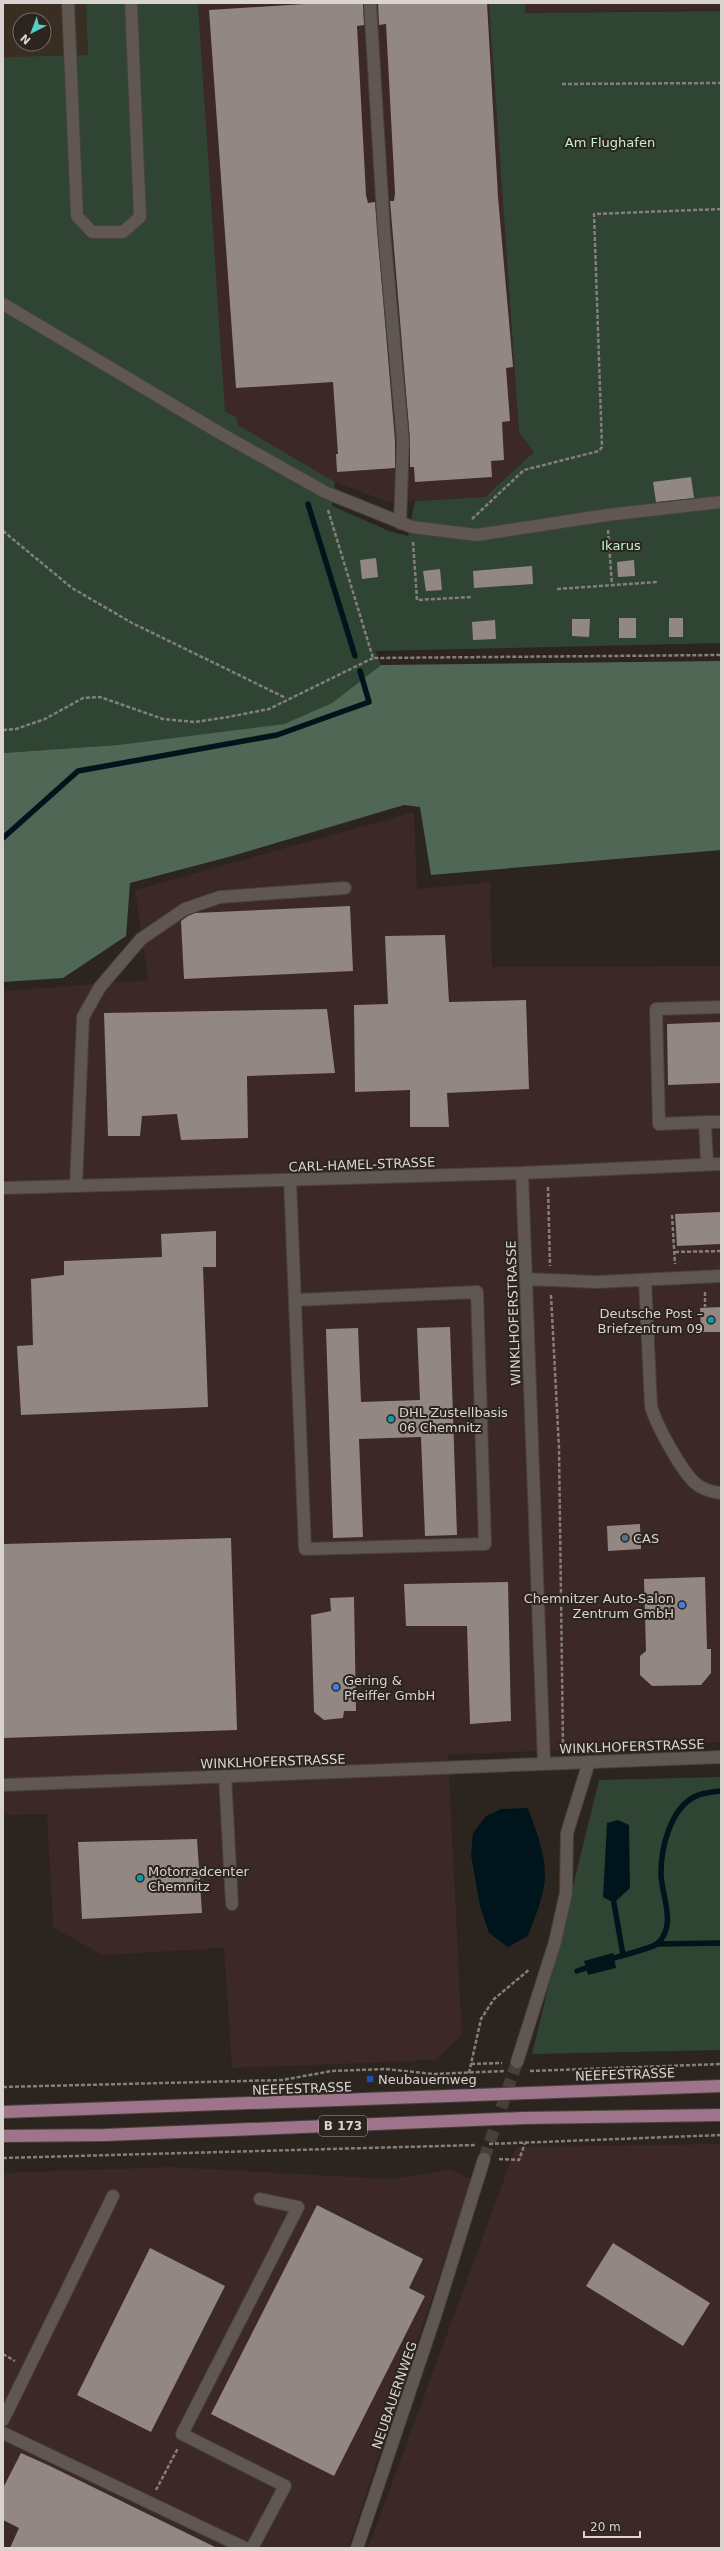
<svg xmlns="http://www.w3.org/2000/svg" width="724" height="2551" viewBox="0 0 724 2551" font-family="'DejaVu Sans',sans-serif">
<rect width="100%" height="100%" fill="#2c251f"/>
<path fill="#3a2e23" fill-rule="evenodd" d="M3,3H86L88,55L3,57ZM20,20H44V44H20Z"/>
<path fill="#3c2826" d="M198,3H489L519,432L534,452L485,497L388,502L335,482L237,425L236,417L225,411Z
M525,3H721V10L525,13Z
M414,812L417,889L490,882L492,967L721,966V1742L448,1755L462,2034L436,2060L232,2068L224,1948L102,1955L53,1927L47,1814L3,1815V991L148,980L135,890Z
M721,2144V2548H368L516,2147Z
M171,2167L388,2179L450,2170L472,2179L348,2548H3V2173Z"/>
<path fill="#304434" d="M86,3H198L225,411L236,417L238,425L335,482L332,506L389,531L408,536L415,501L485,497L534,452L519,432L489,3H525V13L721,11V643L375,651L381,665L332,703L284,724L116,745L3,753V57L88,55Z
M721,1777V2050L532,2054L599,1780Z"/>
<path fill="#4f6754" d="M721,661V850L431,875L420,807L404,805L232,856L130,883L126,936L63,978L3,982V753L117,745L284,724L332,703L381,665Z"/>
<path fill="#00151b" d="M528,1808C535,1828 545,1852 545,1874C545,1895 535,1917 528,1936L508,1947L489,1933L480,1906L471,1855L473,1833L486,1816L501,1809Z
M618,1820L629,1825L630,1888L614,1903L603,1897L607,1823Z
M613,1953L616,1968L588,1975L584,1961Z"/>
<g fill="none" stroke-linecap="round" stroke-linejoin="round">
<path stroke="#00151b" stroke-width="5.5" d="M308,504L355,656
M3,838L78,771L277,735L369,702L360,671
M614,1903L623,1955
M656,1944L721,1943
M607,1960C617,1957 652,1948 657,1944C678,1925 661,1896 661,1873C661,1848 670,1810 694,1797C701,1793 713,1792 721,1791
M577,1971L592,1966"/>
</g>
<path fill="#938784" d="M320,3H363L364,25L357,26L366,195L368,203L375,202L395,441V468L337,472L336,454H338L333,382L236,388L209,10Z
M378,3H487L498,197L513,367L506,368L510,421L502,422L504,460L491,461L492,477L415,482L414,467H410V440L390,201H394L395,193L386,24L379,25Z
M691,477L694,498L656,502L653,482Z
M376,558L378,577L362,579L360,560Z
M634,560L635,576L618,577L617,562Z
M532,566L533,584L474,588L473,571Z
M440,569L442,590L426,591L423,571Z
M619,618H636V638H619Z
M669,618H683V637H669Z
M572,619H590L589,637L572,636Z
M495,620L496,639L473,640L472,622Z
M350,906L353,971L184,979L181,921L188,916L195,913Z
M445,935L449,1002L526,1000L529,1089L447,1093L449,1127H410V1090L355,1092L354,1005L388,1004L385,936Z
M327,1009L335,1073L247,1076L248,1138L181,1140L177,1114L142,1116L140,1136H108L104,1013Z
M721,1022V1083L668,1085L667,1024Z
M721,1212V1244L677,1246L675,1214Z
M216,1231V1267H203L208,1407L21,1415L17,1346L33,1345L31,1279L64,1275V1261L162,1257L161,1234Z
M721,1307V1332H701L700,1308Z
M450,1327L457,1535L425,1536L421,1437L359,1439L363,1537L333,1538L326,1329L358,1328L361,1402L420,1400L417,1328Z
M640,1524L641,1549L608,1551L607,1526Z
M231,1538L237,1730L3,1738V1544Z
M705,1577L707,1649H711V1673L701,1685L652,1686L640,1675V1656L646,1651L644,1579Z
M508,1582L511,1721L470,1724L467,1626H406L404,1584Z
M354,1597L356,1711H344L343,1718L324,1720L314,1712L311,1615L331,1611L330,1598Z
M197,1839L202,1913L82,1919L78,1842Z
M317,2205L423,2259L409,2288L425,2296L334,2476L211,2414Z
M613,2243L710,2303L683,2346L586,2286Z
M150,2248L225,2286L151,2432L77,2395Z
M21,2453L50,2466L217,2548H10L19,2528L3,2520V2488Z"/>
<g fill="none" stroke-linecap="round" stroke-linejoin="round">
<path stroke="#463f3a" stroke-width="12" stroke-dasharray="12 6" stroke-linecap="butt" d="M484,2159L517,2062"/>
<defs>
<path id="minor" d="M68,3L77,216L92,232H123L140,217L131,3
M370,3L384,231L403,441L400,523
M3,304L225,436L325,492L412,527L477,535L607,515L721,502
M705,1122L659,1124L656,1009L721,1007
M707,1164L705,1122H721
M522,1173L544,1763
M290,1180L305,1549L485,1544L477,1292L295,1300
M76,1186L83,1017L100,987L141,939L185,909L220,897L345,888
M3,1188L522,1173L721,1164
M526,1279L597,1282L721,1276
M645,1280L651,1406C656,1425 681,1470 695,1483C703,1490 712,1492 721,1493
M225,1776L232,1904
M3,1785L721,1757
M517,2062L555,1942L566,1893L567,1833L589,1762
M3,2420L113,2196
M3,2433L245,2548
M252,2548L285,2486L182,2434L298,2207L260,2199
M357,2548L436,2313L484,2159"/>
<path id="major" d="M3,2112L721,2086
M3,2136L105,2135L524,2118L721,2115"/>
</defs>
<use href="#minor" stroke="#47413d" stroke-width="14"/>
<use href="#major" stroke="#47413d" stroke-width="14"/>
<path stroke="#857f7a" stroke-width="2.5" stroke-dasharray="4 2" stroke-linecap="butt" d="M562,84L721,83
M328,510L373,658L721,655
M472,519L524,470L599,451L602,447L594,214L721,209
M608,530L612,585
M3,531L72,588L132,623L286,698
M413,542L417,600L472,597
M557,589L657,582
M3,730L16,729L45,719L83,698L100,697L163,719L195,722L228,717L269,709L373,658
M548,1187L550,1266
M672,1215L675,1264
M675,1252L721,1251
M705,1292V1307
M551,1295L559,1448L563,1747
M471,2064L502,2063
M530,2071L721,2064
M469,2073L481,2019L494,1999L530,1969
M3,2087L282,2080L332,2071L385,2069L434,2074L505,2071
M489,2144L721,2135
M3,2158L476,2145
M499,2159L519,2160L525,2143
M3,2354L15,2361
M156,2490L178,2448"/>
<use href="#minor" stroke="#5f5750" stroke-width="12"/>
<use href="#major" stroke="#9d7489" stroke-width="12"/>
</g>
<g fill="#0f9aa8" stroke="#2c251f" stroke-width="1.5">
<circle cx="711" cy="1320" r="4"/>
<circle cx="391" cy="1419" r="4"/>
<circle cx="140" cy="1878" r="4"/>
</g>
<circle fill="#5c6f8a" stroke="#2c251f" stroke-width="1.5" cx="625" cy="1538" r="4"/>
<g fill="#3f7fe0" stroke="#2c251f" stroke-width="1.5">
<circle cx="682" cy="1605" r="4"/>
<circle cx="336" cy="1687" r="4"/>
</g>
<rect fill="#1a4fb4" stroke="#2c251f" stroke-width="1.5" x="366" y="2075" width="8" height="8" rx="2"/>
<g text-anchor="middle" stroke-width="4" stroke-linejoin="round" paint-order="stroke">
<rect fill="#2c251f" stroke="#a5a09b" stroke-width="1" x="319" y="2116" width="48" height="20" rx="3"/>
<g font-size="12" font-weight="bold" fill="#d9d4d0">
<text x="343" y="2130">B 173</text>
</g>
<g font-size="13" fill="#c2f2cc" stroke="#2c251f">
<text x="610" y="147">Am Flughafen</text>
<text x="621" y="550">Ikarus</text>
</g>
<g font-size="13" fill="#d9d4d0" stroke="#2c251f">
<text transform="translate(362 1164) rotate(-2)" y="5">CARL-HAMEL-STRASSE</text>
<text transform="translate(513 1313) rotate(-92)" y="5">WINKLHOFERSTRASSE</text>
<text transform="translate(632 1746) rotate(-2)" y="5">WINKLHOFERSTRASSE</text>
<text transform="translate(273 1761) rotate(-2)" y="5">WINKLHOFERSTRASSE</text>
<text transform="translate(625 2074) rotate(-2)" y="5">NEEFESTRASSE</text>
<text transform="translate(302 2088) rotate(-2)" y="5">NEEFESTRASSE</text>
<text transform="translate(394 2395) rotate(-71)" y="5">NEUBAUERNWEG</text>
</g>
<g font-size="13" fill="#d9d4d0" stroke="#2c251f" text-anchor="start">
<text x="703" y="1318" text-anchor="end">Deutsche Post –<tspan x="703" dy="15">Briefzentrum 09</tspan></text>
<text x="399" y="1417">DHL Zustellbasis<tspan x="399" dy="15">06 Chemnitz</tspan></text>
<text x="633" y="1543">CAS</text>
<text x="674" y="1603" text-anchor="end">Chemnitzer Auto-Salon<tspan x="674" dy="15">Zentrum GmbH</tspan></text>
<text x="344" y="1685">Gering &amp;<tspan x="344" dy="15">Pfeiffer GmbH</tspan></text>
<text x="148" y="1876">Motorradcenter<tspan x="148" dy="15">Chemnitz</tspan></text>
<text x="378" y="2084">Neubauernweg</text>
</g>
</g>
<rect width="724" height="2551" fill="none" stroke="#d9d4d0" stroke-width="8"/>
<g transform="translate(32 32) rotate(222)"><circle r="19" fill="#2c251f" stroke="#716b66"/>
<path d="M0-3L7 15L0 10L-7 15Z" fill="#57cec1"/>
<text y="-6" font-size="11" font-weight="bold" text-anchor="middle" fill="#d9d4d0">N</text>
</g>
<path d="M584 2531v6h56v-6" fill="none" stroke="#d9d4d0" stroke-width="2"/>
<text x="590" y="2531" font-size="12" fill="#d9d4d0" stroke="#2c251f" stroke-width="3" paint-order="stroke">20 m</text>
</svg>
